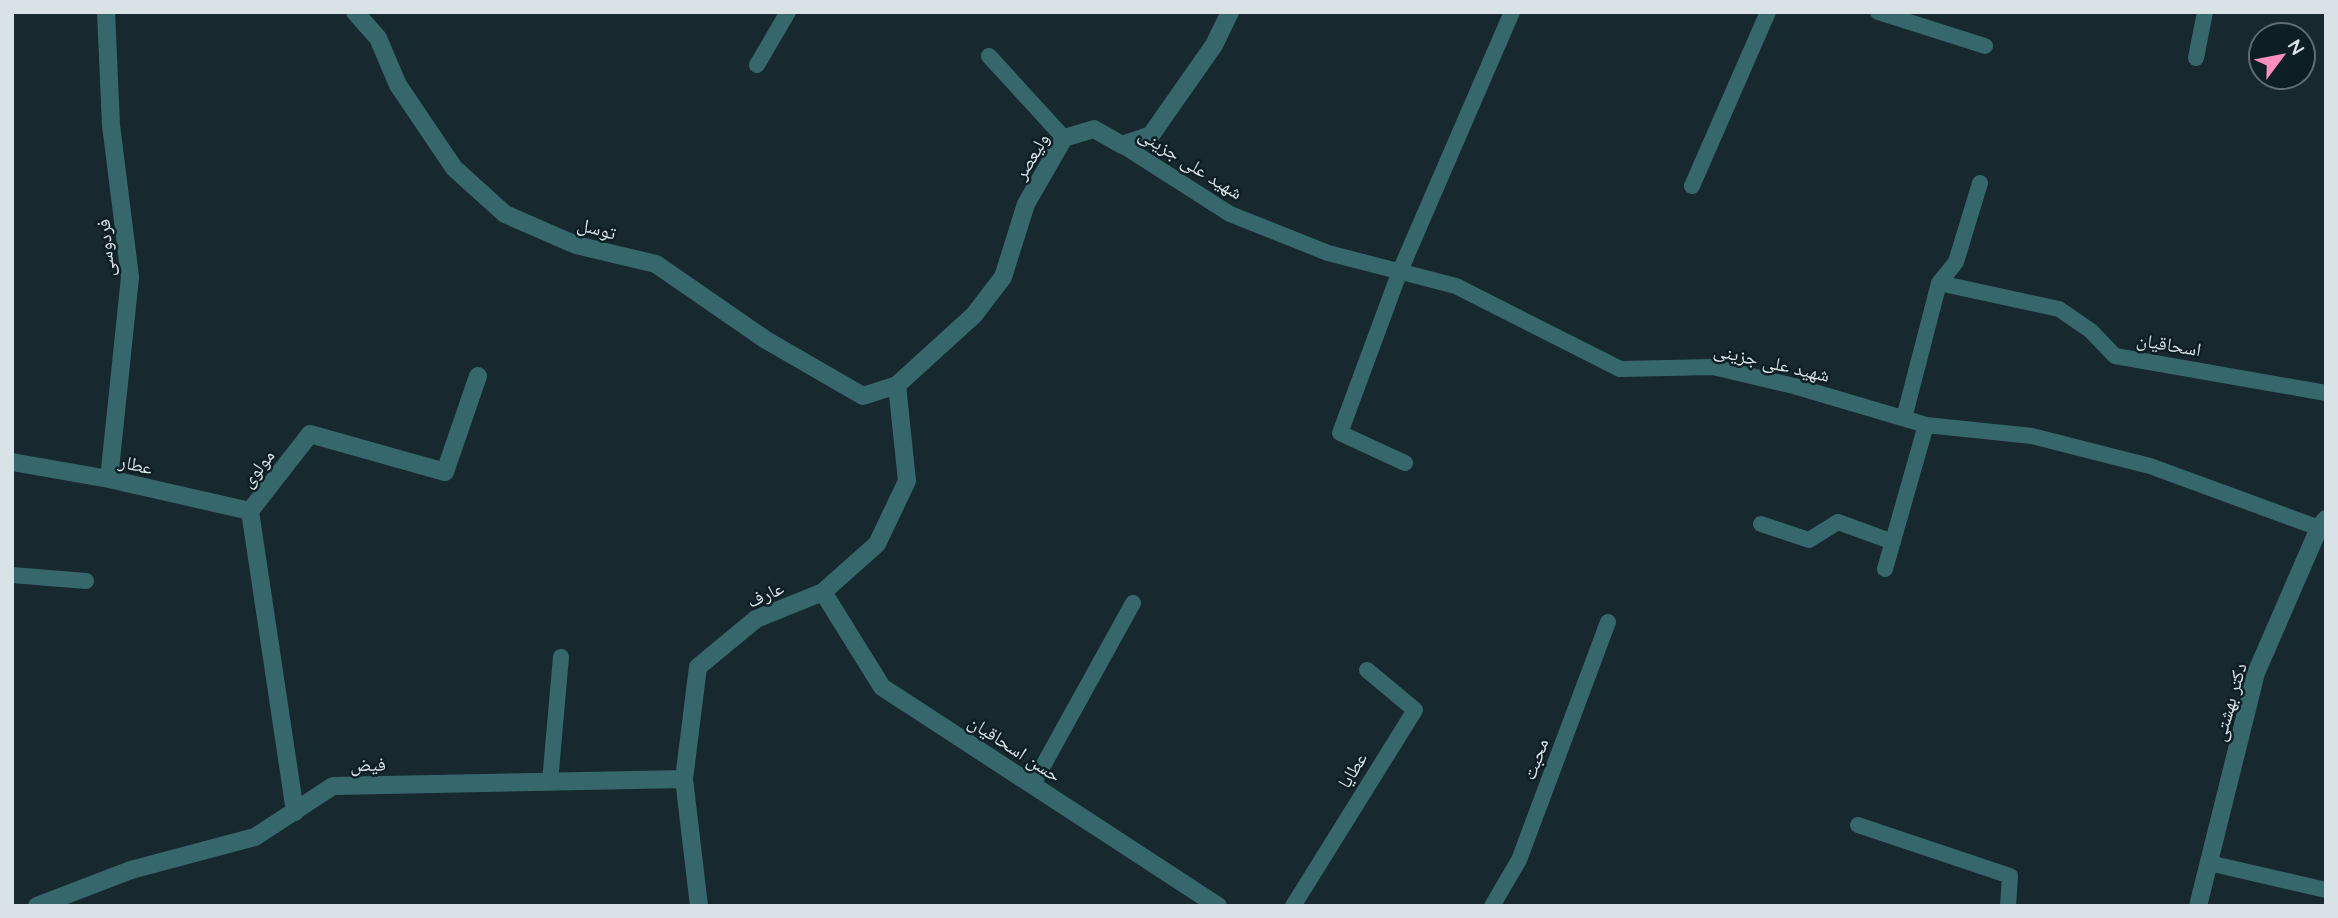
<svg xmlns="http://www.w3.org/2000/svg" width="2338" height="918" viewBox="0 0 2338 918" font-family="Quicksand,'Noto Naskh Arabic',sans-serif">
<rect width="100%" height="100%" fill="#18282f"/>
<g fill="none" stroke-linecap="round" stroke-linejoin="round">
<path stroke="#36686b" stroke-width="16" d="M1878,12L1985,46
M989,56L1064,138
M2196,58L2205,12
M757,65L788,12
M1122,145L1230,214L1328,253L1456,286L1620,369L1713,367L1794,386L1926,425L2032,436L2150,466L2319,528
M1692,186L1768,12
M1939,283L2059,309L2091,331L2115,356L2326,393
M1904,418L1939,283L1956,262L1980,183
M1405,463L1340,433L1400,271L1512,12
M1761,524L1809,540L1838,522L1893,542
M1885,569L1926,425
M12,575L86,581
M550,782L561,657
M1033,784L1133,603
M1858,825L2010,876L2008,906
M2209,863L2326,890
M1293,906L1415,710L1367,670
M1492,906L1519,860L1608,622"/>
<path stroke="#36686b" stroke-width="18" d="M106,12L111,125L130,277L109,479
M355,12L378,38L398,85L454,168L505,214L576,245L656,264L766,340L863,396L897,385L974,315L1003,277L1026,204L1064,138L1094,129L1122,145L1151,135L1214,45L1230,12
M12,462L109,479L250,511
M823,592L882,687L1218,906
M295,812L250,511L310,434L445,472L478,376
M37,906L131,870L255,837L333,786L684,779
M699,906L684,779L698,667L756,619L823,592L877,544L907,481L897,385"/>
<path stroke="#36686b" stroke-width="18" d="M2198,906L2256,673L2319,528L2326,519"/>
</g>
<g text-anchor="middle" stroke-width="5" stroke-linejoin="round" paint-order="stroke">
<g font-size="19" fill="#d9e3e7" stroke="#0e1e25">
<text transform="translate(1031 156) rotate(-59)" y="7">ولیعصر</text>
<text transform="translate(1191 163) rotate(32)" y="7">شهید علی جزینی</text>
<text transform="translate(597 228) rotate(15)" y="7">توسل</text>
<text transform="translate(105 248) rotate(-95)" y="7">فردوسی</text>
<text transform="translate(2169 344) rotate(10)" y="7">اسحاقیان</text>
<text transform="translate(1772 362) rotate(13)" y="7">شهید علی جزینی</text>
<text transform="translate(136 464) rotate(13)" y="7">عطار</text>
<text transform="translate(257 468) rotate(-52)" y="7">مولوی</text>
<text transform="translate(765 594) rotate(-25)" y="7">عارف</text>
<text transform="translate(2229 702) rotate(-74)" y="7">دکتر بهشتی</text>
<text transform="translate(1015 748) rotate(33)" y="7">حسن اسحاقیان</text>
<text transform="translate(1535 759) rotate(-70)" y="7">محبت</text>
<text transform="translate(368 764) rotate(-1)" y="7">فیض</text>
<text transform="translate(1352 770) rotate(-58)" y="7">عطایا</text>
</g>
</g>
<rect width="2338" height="918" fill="none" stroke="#d9e3e7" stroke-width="28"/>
<g transform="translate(2282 56) rotate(58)"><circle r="33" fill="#0e1e25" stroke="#5f6d73" stroke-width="2"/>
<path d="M0-5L12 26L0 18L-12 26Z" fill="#fd8ebf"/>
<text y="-10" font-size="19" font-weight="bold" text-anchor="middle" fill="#d9e3e7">N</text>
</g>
</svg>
